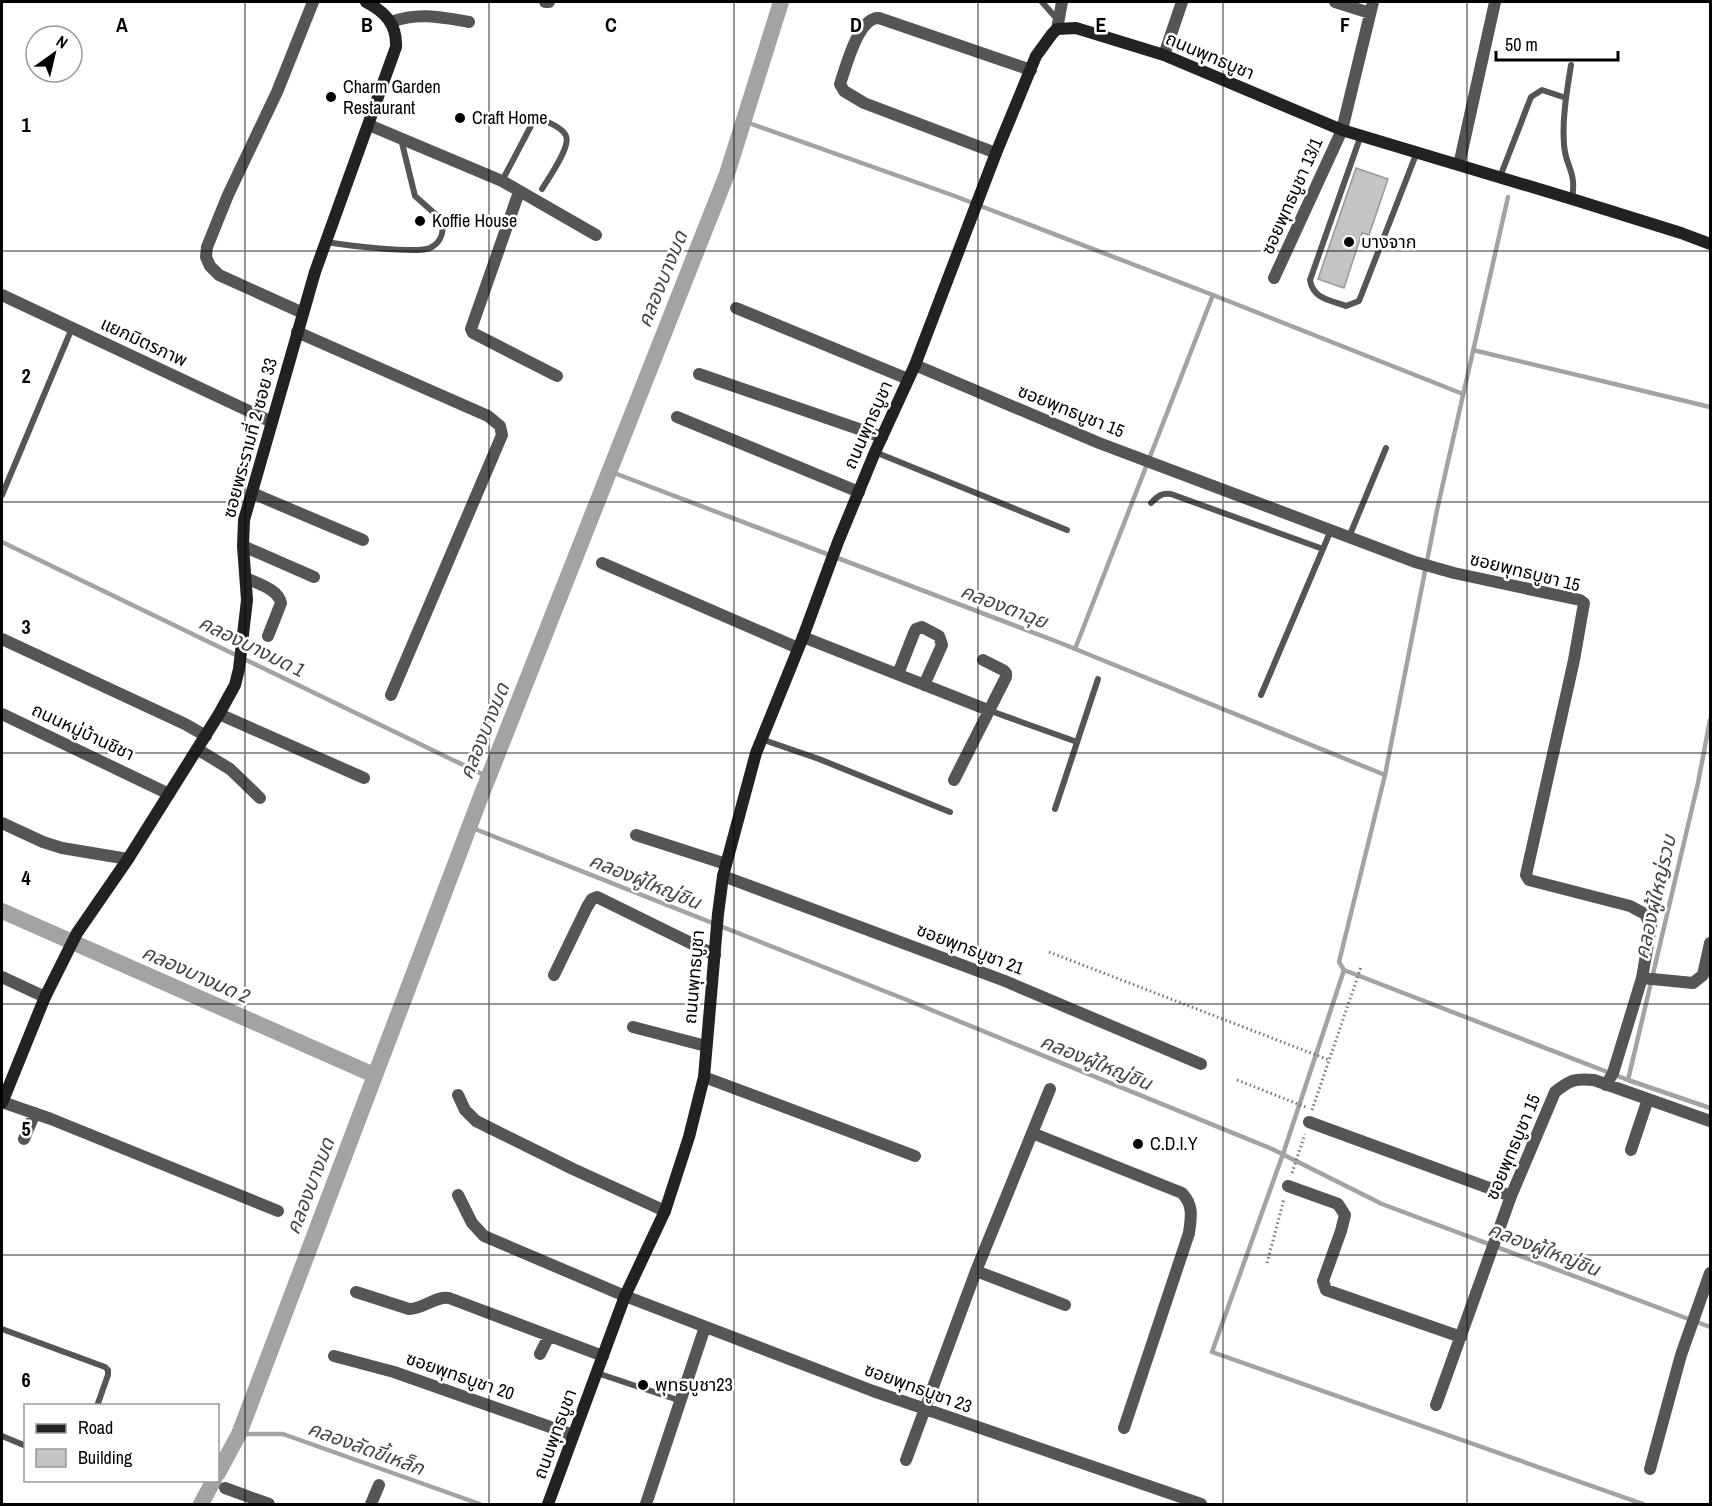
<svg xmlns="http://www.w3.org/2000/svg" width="1712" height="1506" viewBox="0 0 1712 1506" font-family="'Archivo Narrow','Noto Sans Thai',sans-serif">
<rect width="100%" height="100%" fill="#fff"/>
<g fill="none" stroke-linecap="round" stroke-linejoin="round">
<path stroke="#a3a3a3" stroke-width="4.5" d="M743,121L952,195L1213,295L1463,394
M1508,197L1437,510L1385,775L1339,962L1344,970L1628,1080L1710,1108
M1473,350L1710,407
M609,471L1058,642L1385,775
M2,542L488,777
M1075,649L1213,295
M470,827L907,1000L1272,1149L1382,1204L1710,1327
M1344,970L1283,1154L1212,1352L1643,1504
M1628,1080L1698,783L1710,720
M239,1434H283L480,1504"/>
<path stroke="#a3a3a3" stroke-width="16" d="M2,911L374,1075
M218,1473L239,1434L481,796L727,174L781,2
M201,1504L214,1480"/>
</g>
<path fill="#c4c4c4" stroke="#999" stroke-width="1.5" d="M1356,168L1388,179L1369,235L1362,233L1344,288L1318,279Z"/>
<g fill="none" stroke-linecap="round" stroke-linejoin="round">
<path stroke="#777" stroke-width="3" stroke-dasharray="1.5 3" stroke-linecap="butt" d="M1049,952L1329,1060
M1237,1080L1308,1108
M1312,1110L1361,967
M1292,1173L1305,1134
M1267,1263L1284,1199"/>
<path stroke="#555" stroke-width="6" d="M1042,2L1057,19
M1571,65C1567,91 1562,118 1564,144C1565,167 1577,170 1572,199
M1361,135L1310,280C1313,299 1330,300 1346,306L1359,301L1417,152
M1500,177L1531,97L1542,90L1566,98
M502,181L533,122L538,118C546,121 563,128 566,136C571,147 548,179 542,189
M326,242C344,245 417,254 430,248C442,242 444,232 442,220L415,196L401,139
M875,452L1067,530
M2,495L72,328
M1151,503C1158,496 1161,493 1171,494L1323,549
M1349,537L1386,448
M1261,695L1331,530
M988,710L1077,742
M761,739L819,759L950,812
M1055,809L1098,679
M2,1329L105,1367L108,1370V1375L97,1406
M597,1373L681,1401
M2,1436L26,1446"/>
<path stroke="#555" stroke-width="12" d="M545,2H549
M1335,2L1370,13
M391,22C418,12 441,17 469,22
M1057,29L1062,2
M1164,55L1182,2
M369,125L502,181L596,235
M996,153L864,103L844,91L840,84C846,67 858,17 879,18L1031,70
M1459,165L1495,2
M519,192L471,329L473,333L557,376
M1274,278L1342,130L1373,2
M2,295L272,422
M736,308L908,379
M303,313L219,275L210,266L206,257L207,247L228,195L277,92L313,2
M297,332L488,416L500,426L502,435L391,695
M915,365L1099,443L1415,562L1454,573L1580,600L1584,603L1574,660L1526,875L1529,880L1630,906L1645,914L1651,926L1642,978L1613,1073L1606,1085
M699,374L882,437
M677,417L859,492
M252,493L363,540
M243,546L314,577
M602,563L798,648
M246,578C258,584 278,589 281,603L268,636
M803,637L988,710
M2,639L185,724L206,736
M898,674L914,633L916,629L922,627L939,636L942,645L924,685
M2,714L169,794
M219,714L364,778
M197,749L230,769L260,798
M954,780L1006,677V673L1003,670L983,660
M2,823L43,842L62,848L128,859
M636,835L726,864
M723,876L1005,981L1201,1064
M554,975L587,907L592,899L597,897L715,955
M2,977L45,997
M1642,978L1693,983L1703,975L1710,943
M633,1027L706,1046
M704,1077L915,1156
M458,1095L465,1110L476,1121L573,1169L665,1211
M2,1102L51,1119L278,1211
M1309,1122L1511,1196
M1032,1133L1182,1193C1194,1206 1191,1217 1189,1233L1124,1428
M24,1139L35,1113
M1631,1150L1648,1099
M1288,1186L1338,1204L1345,1215L1341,1231L1323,1281L1326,1290L1461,1337
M458,1195L472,1223L484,1236L625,1296L873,1391L1201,1504
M976,1271L1065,1305
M356,1292L409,1309C424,1309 435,1296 449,1298L603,1356
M540,1354L549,1336
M334,1356L394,1372L573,1435
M1436,1405L1511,1196L1555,1092C1570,1080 1575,1078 1594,1080L1710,1121
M906,1460L976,1271L1050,1089
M1650,1469L1681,1355L1710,1273
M225,1488L269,1504
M371,1504L379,1485
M646,1504L705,1327"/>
<path stroke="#222" stroke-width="12" d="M2,1103L45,997L77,933L128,859L219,714L235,685L239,669L247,600L243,546L244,520L315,272L396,47C397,24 385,12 366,2
M548,1504L625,1296L665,1211L689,1137L704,1077L718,914L723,876L756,753L803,637L838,542L875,452L915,365L996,153L1036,56L1052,34L1057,29L1076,28L1164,55L1342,130L1572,199L1681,233L1710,244"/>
</g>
<path fill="none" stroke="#000" stroke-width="1.5" stroke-opacity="0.55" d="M245,2V1504M489,2V1504M734,2V1504M978,2V1504M1223,2V1504M1467,2V1504M2,251H1710M2,502H1710M2,753H1710M2,1004H1710M2,1255H1710"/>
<g fill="#000" stroke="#fff" stroke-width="2">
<circle cx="331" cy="97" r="6"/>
<circle cx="460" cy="118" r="6"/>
<circle cx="420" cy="221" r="6"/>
<circle cx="1349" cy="242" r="6"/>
<circle cx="1138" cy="1144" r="6"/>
<circle cx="643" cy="1385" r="6"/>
</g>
<g text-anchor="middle" stroke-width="5" stroke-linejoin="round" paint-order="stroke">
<g font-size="18" fill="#000" stroke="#fff">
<text transform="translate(1210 56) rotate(23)" y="6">ถนนพุทธบูชา</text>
<text transform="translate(1292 196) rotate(-66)" y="6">ซอยพุทธบูชา 13/1</text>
<text transform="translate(144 342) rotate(25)" y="6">แยกมิตรภาพ</text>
<text transform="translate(1071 411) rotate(22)" y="6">ซอยพุทธบูชา 15</text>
<text transform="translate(868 425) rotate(-66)" y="6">ถนนพุทธบูชา</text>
<text transform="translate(250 438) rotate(-75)" y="6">ซอยพระรามที่ 2 ซอย 33</text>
<text transform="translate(1525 572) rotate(14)" y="6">ซอยพุทธบูชา 15</text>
<text transform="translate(83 732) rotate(25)" y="6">ถนนหมู่บ้านชิชา</text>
<text transform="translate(970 949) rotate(21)" y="6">ซอยพุทธบูชา 21</text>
<text transform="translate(694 977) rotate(-85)" y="6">ถนนพุทธบูชา</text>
<text transform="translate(1513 1147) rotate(-67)" y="6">ซอยพุทธบูชา 15</text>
<text transform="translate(460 1376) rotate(19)" y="6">ซอยพุทธบูชา 20</text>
<text transform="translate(918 1388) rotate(20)" y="6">ซอยพุทธบูชา 23</text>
<text transform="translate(555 1434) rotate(-70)" y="6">ถนนพุทธบูชา</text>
</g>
<g font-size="18" fill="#000" stroke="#fff" text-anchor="start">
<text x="343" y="93">Charm Garden<tspan x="343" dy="21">Restaurant</tspan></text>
<text x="472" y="124">Craft Home</text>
<text x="432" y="227">Koffie House</text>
<text x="1361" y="248">บางจาก</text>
<text x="1150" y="1150">C.D.I.Y</text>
<text x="655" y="1391">พุทธบูชา23</text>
</g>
<g font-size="20" font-style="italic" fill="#444" stroke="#fff">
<text transform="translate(662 279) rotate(-68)" y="7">คลองบางมด</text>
<text transform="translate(1004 606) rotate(21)" y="7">คลองตาฉุย</text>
<text transform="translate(252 646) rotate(26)" y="7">คลองบางมด 1</text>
<text transform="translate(484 731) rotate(-68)" y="7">คลองบางมด</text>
<text transform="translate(645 881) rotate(22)" y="7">คลองผู้ใหญ่ชิน</text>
<text transform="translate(1655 897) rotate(-77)" y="7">คลองผู้ใหญ่รวบ</text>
<text transform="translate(196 974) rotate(24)" y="7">คลองบางมด 2</text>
<text transform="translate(1096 1062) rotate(22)" y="7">คลองผู้ใหญ่ชิน</text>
<text transform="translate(310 1186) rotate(-69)" y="7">คลองบางมด</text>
<text transform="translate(1544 1249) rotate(21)" y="7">คลองผู้ใหญ่ชิน</text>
<text transform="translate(366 1448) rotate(20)" y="7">คลองลัดขี้เหล็ก</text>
</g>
</g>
<g font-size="20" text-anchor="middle" font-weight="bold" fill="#000" stroke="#fff" stroke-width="5" stroke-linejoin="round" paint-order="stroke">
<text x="122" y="32">A</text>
<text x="367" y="32">B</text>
<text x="611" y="32">C</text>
<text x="856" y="32">D</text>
<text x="1101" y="32">E</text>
<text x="1345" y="32">F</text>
<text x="26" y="132">1</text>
<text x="26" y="383">2</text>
<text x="26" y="634">3</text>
<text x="26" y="885">4</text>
<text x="26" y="1136">5</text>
<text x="26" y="1387">6</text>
</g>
<rect width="1712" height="1506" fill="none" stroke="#000000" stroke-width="6"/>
<rect x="24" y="1404" width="195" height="78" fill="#ffffff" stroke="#999999" stroke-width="1.5"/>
<rect x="36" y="1424" width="30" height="9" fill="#222222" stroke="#999999" stroke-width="1.5"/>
<text x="78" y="1434" font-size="18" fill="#000000">Road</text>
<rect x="36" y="1449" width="30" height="18" fill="#c4c4c4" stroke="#999999" stroke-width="1.5"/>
<text x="78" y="1464" font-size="18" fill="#000000">Building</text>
<g transform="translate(54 54) rotate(34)"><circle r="28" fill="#ffffff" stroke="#999999" stroke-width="1.5"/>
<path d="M0-4.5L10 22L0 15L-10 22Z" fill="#000000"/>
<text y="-9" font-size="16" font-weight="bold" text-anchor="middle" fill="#000000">N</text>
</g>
<path d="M1496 51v9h122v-9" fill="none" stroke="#000000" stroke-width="3"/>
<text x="1505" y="51" font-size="18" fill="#000000" stroke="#ffffff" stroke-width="4.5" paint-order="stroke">50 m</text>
</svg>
